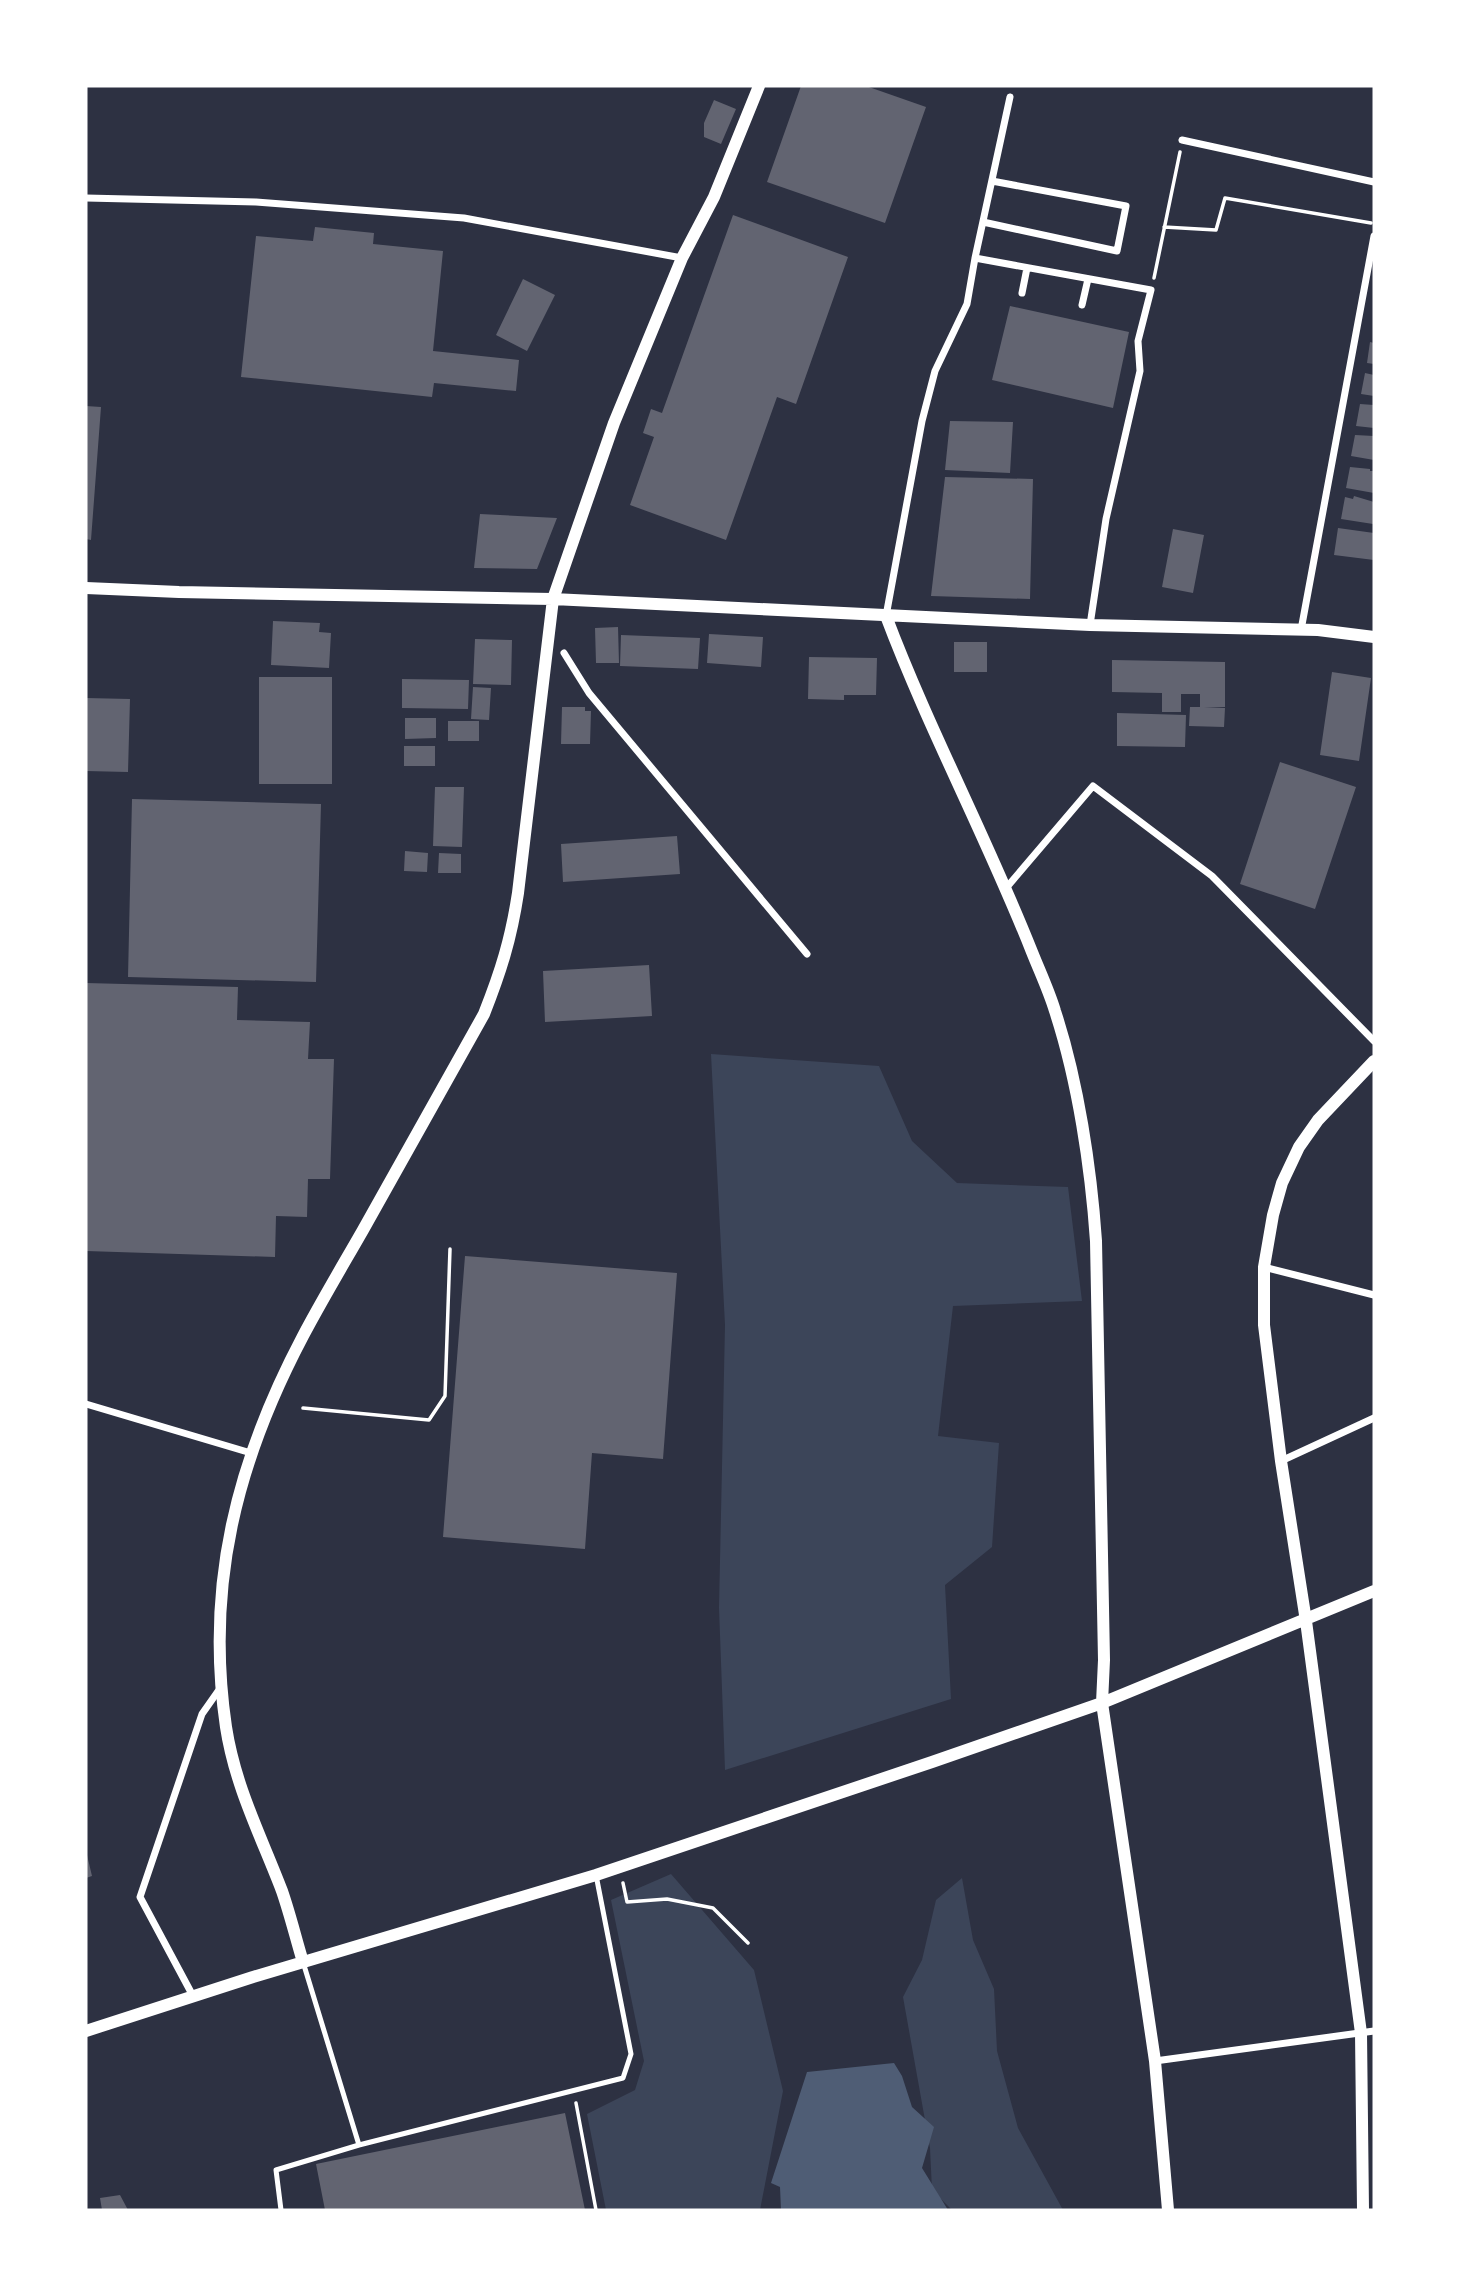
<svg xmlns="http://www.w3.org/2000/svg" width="1460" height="2296" viewBox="0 0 1460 2296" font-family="Signika,sans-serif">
<rect width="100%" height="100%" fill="#2d3142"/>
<path fill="#3c4559" d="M711,1054L879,1066L912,1141L957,1183L1068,1187L1082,1301L953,1306L938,1436L999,1443L992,1547L945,1585L951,1699L725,1770L719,1608L725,1325Z
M671,1874L754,1970L783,2091L760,2210H606L587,2114L635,2090L644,2061L611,1900Z
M962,1878L973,1940L994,1989L997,2051L1018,2128L1063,2210H952L932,2190L930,2148L903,1997L922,1960L936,1900Z"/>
<path fill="#4f5d75" d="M894,2063L902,2076L912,2107L934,2127L922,2168L948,2210H781L780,2187L771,2183L807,2072Z"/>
<path fill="#626471" d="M801,86H866L926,107L885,223L767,182Z
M714,100L736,109L721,144L704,137V123Z
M733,215L848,257L796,404L777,397L726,540L630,505L654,437L643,433L651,409L662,413Z
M315,227L374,233L373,244L443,251L433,351L519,360L516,391L434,383L432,397L241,377L256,236L313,241Z
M523,279L555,295L527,351L496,335Z
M1010,306L1129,332L1113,408L992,380Z
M1370,342L1374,343V364L1367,363Z
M1365,373L1374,375V396L1361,394Z
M1360,404L1374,405V428L1356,426Z
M86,406L101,407L91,540L86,539Z
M950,421L1013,422L1010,473L945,470Z
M1355,435L1374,436V460L1351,456Z
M1350,467L1370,469V471H1374V493L1346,488Z
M945,477L1033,479L1030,599L931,596Z
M1354,496L1374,502L1373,524L1341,519L1345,497L1353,499Z
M480,514L557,518L537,569L474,568Z
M1338,528L1374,533V560L1334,555Z
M1173,529L1204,535L1193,593L1162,587Z
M273,621L320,623L319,632L331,633L329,668L271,665Z
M618,627L619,663H596L595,628Z
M709,634L763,637L761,667L707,663Z
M621,635L700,638L698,669L620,666Z
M475,639L512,640L511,685L473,684Z
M954,642H987V672H954Z
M809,657L877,658L876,695H844V700L808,699Z
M1112,660L1225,662V707H1204L1225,708L1224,727L1189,726L1190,707H1200V694H1181V712H1162V693L1112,692Z
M1332,672L1371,678L1359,761L1320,755Z
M259,677H332V784H259Z
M402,679L469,680L468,709L402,708Z
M473,687L491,688L489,720L471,719Z
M86,698L130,699L128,772L86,771Z
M562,707H585V711H591L590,744H561Z
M1117,713L1186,715L1185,747L1117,746Z
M405,718H436V738L405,739Z
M448,721H479V741H448Z
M404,746H435V766H404Z
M1280,762L1356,787L1315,909L1240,884Z
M435,787H464L462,847L433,846Z
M132,799L321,804L316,982L128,977Z
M677,836L680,874L563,882L561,844Z
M405,851L428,853L427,872L404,871Z
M439,853L461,854V873H438Z
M649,965L652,1016L545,1022L543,971Z
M86,983L238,987L237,1020L310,1022L308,1059H334L330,1179H308L307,1217L276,1216L275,1257L86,1251Z
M465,1256L677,1273L663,1459L592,1453L585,1549L443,1537Z
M87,1855L92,1876L86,1878V1856Z
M565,2113L585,2210H325L316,2164Z
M120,2195L128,2210H102L100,2198Z"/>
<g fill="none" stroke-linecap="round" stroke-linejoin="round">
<path stroke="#fff" stroke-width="3.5" d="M1164,227L1216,230L1225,198L1371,223
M1154,278L1180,152
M303,1408L429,1420L445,1396L450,1249
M623,1883L627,1902L667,1899L713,1908L748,1943
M576,2103L596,2210"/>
<path stroke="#fff" stroke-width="5" d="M303,1962L359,2145L623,2078L631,2054L596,1875
M281,2210L276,2170L359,2145"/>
<path stroke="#fff" stroke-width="7" d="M1182,140L1374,182
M86,198L256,202L464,218L682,258
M983,222L1117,251L1126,206L992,181
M975,258L1010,97
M1022,293L1027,268
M1082,305L1088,279
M886,616L922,421L935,371L967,304L975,258L1151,290L1138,341L1140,371L1106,519L1090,625
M1301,630L1374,236
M564,653L589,693L807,954
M1007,887L1093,786L1212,876L1374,1041
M1264,1267L1374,1295
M86,1404L251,1453
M1281,1461L1374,1418
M193,1996L140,1897L202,1714L221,1687
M1155,2061L1374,2031"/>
<path stroke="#fff" stroke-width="12" d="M86,588L179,592L553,599L1090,625L1318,630L1374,637
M886,616C929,730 987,838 1032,952C1040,972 1049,991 1055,1011C1078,1081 1091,1168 1096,1241L1104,1660L1102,1703L1155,2061L1168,2210
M303,1962C296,1939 290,1914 282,1891C261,1836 235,1786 226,1727C205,1585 237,1461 303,1336C322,1300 343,1265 363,1230C404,1158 444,1086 484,1014C501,971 511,939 518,893L553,599L614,423L682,258L714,197L759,86
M86,2031L253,1977L596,1875L932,1762L1102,1703L1374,1591
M1363,2210L1361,2033L1306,1621L1281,1461L1264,1325V1267L1273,1215L1282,1183L1299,1147L1318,1120L1374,1061"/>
</g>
<rect width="1460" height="2296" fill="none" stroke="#ffffff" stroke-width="175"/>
</svg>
